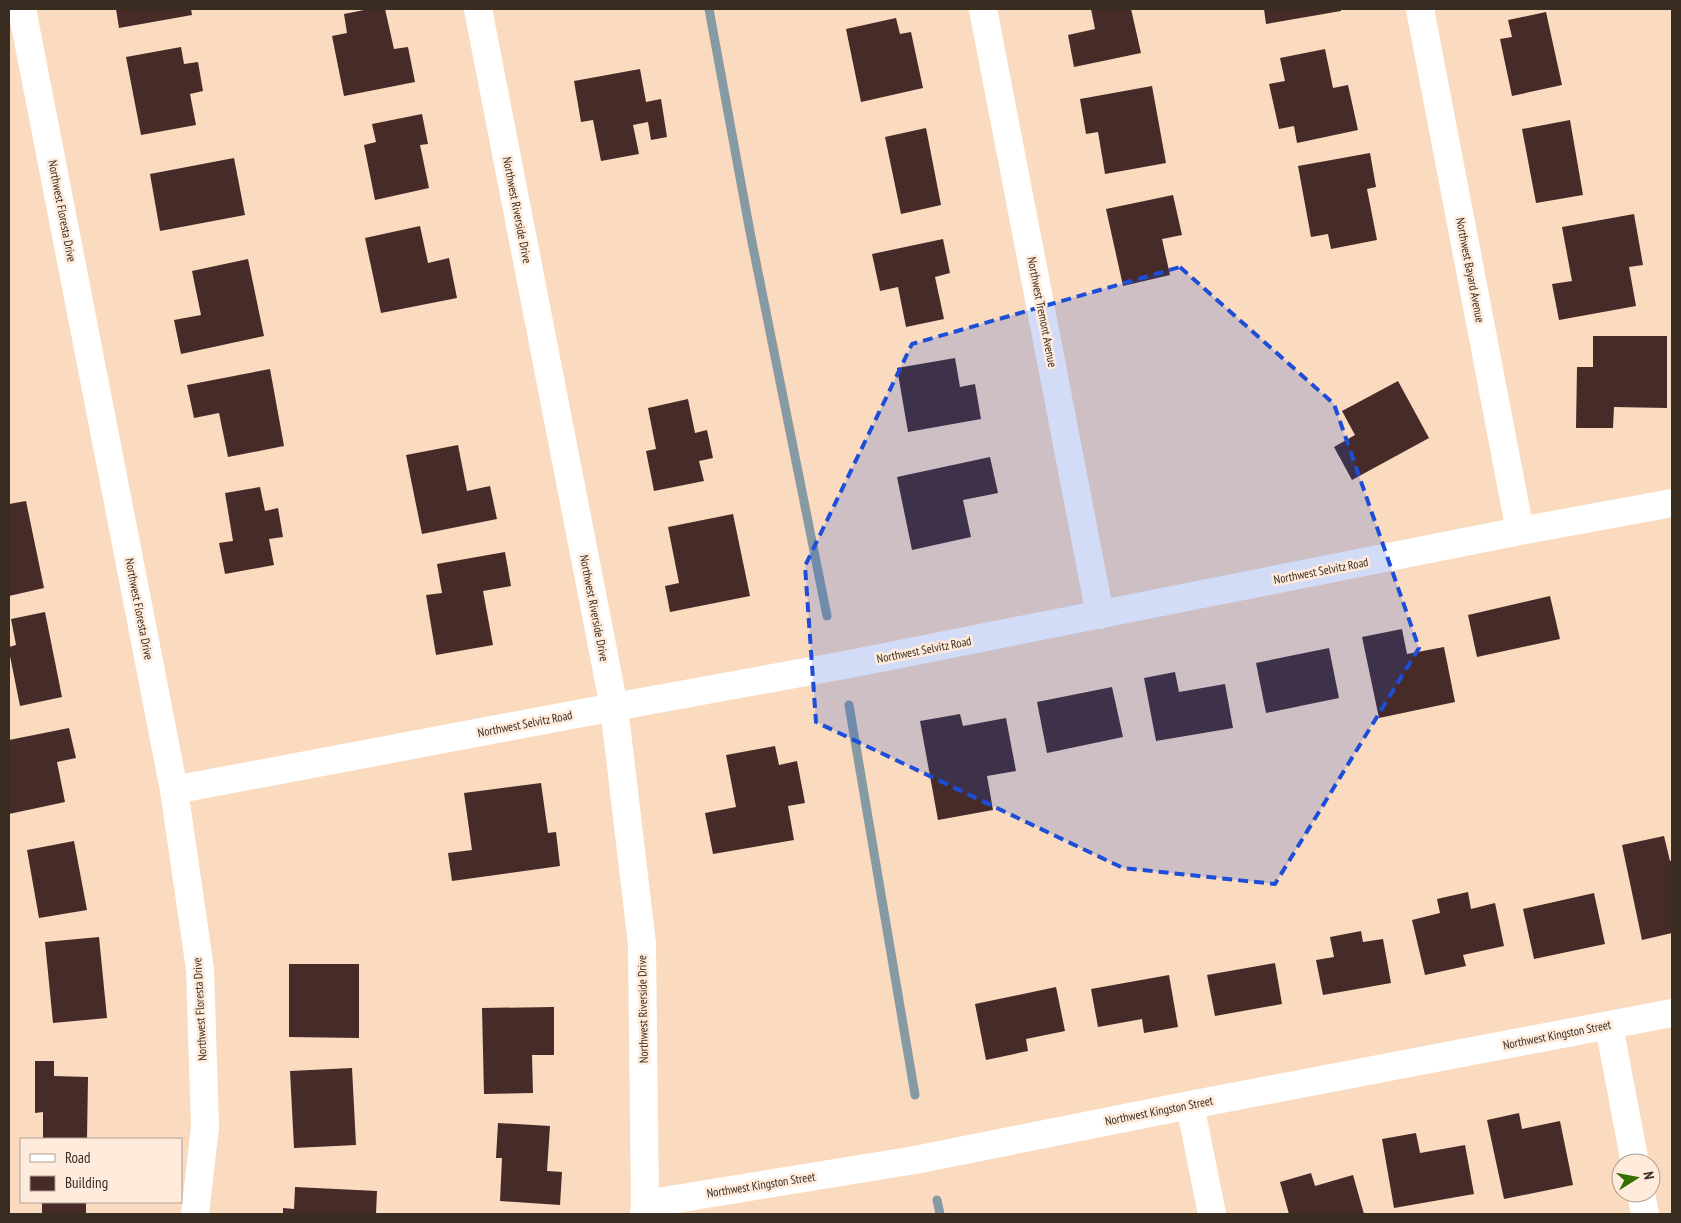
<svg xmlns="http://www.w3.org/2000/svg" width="1681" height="1223" viewBox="0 0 1681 1223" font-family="'PT Sans Narrow',sans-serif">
<rect width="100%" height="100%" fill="#fadbc0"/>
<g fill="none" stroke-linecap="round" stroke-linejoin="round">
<path stroke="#859aa2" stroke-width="9" d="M709,9L750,232L827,616
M849,705L915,1095
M937,1200L940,1214"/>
</g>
<path fill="#472b28" d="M116,9H191L192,15L119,28Z
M369,9H385L394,49L408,47L415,82L344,96L332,36L347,33L344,14Z
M1091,9H1131L1141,53L1074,67L1068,35L1095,29Z
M1264,9H1341V11L1266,24Z
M1546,12L1562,85L1512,96L1500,39L1512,37L1508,20Z
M896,18L900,34L911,32L923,88L861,102L846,29Z
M181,47L184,64L198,62L203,91L190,94L196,125L141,135L126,57Z
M1325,49L1333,88L1348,85L1358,130L1297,143L1294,126L1279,129L1269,84L1285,81L1280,58Z
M640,69L646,102L661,99L667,137L651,140L648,122L633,125L639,154L601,161L593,120L581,122L574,81Z
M1152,86L1166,163L1105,174L1098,132L1086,134L1080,99Z
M422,114L428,144L420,145L429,188L375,200L364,145L376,142L372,124Z
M1570,120L1583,195L1536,203L1522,129Z
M926,128L941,205L901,214L885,137Z
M1370,153L1376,187L1367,189L1377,240L1331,249L1328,234L1311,237L1298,166Z
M234,158L245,215L160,231L150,174Z
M1173,195L1182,235L1162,239L1170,275L1123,286L1106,209Z
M1634,214L1643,265L1629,267L1636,306L1559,320L1552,284L1572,281L1562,227Z
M420,226L428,263L449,258L457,298L381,313L365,238Z
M943,239L950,273L935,277L944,319L906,327L898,287L880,291L872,254Z
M248,259L264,336L181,354L174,320L201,315L192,271Z
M1593,336H1667V408L1614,407L1613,428H1576L1577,367H1593Z
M955,358L960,387L975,384L981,419L908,432L897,368Z
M270,369L284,446L228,457L219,413L194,418L187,385Z
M1398,381L1429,438L1352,480L1334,447L1355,435L1342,411Z
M688,399L695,433L707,430L713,458L699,461L704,481L654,491L646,451L656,449L648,408Z
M458,445L467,491L490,486L497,519L422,534L406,455Z
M990,457L998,493L963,500L971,537L912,550L897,477Z
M260,487L265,511L278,508L283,537L269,539L274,565L225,574L219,543L233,541L225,493Z
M26,501L44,588L9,596V504Z
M733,514L750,596L670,612L665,586L679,583L668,527Z
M505,552L511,586L483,591L493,645L436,655L426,595L442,593L437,564Z
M1550,596L1560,639L1477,657L1468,615Z
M45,612L62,697L20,706L9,651V647L16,645L11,619Z
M1402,629L1407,654L1444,647L1455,702L1379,718L1362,637Z
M1329,648L1339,698L1266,713L1256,663Z
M1175,672L1179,692L1225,684L1233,728L1156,741L1144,678Z
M1112,687L1123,737L1047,753L1037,702Z
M960,714L963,726L1006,718L1016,771L987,776L993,810L938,820L920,721Z
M69,728L76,758L57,762L65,802L9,814V740Z
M775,746L779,765L797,761L805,803L788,806L794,840L713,854L705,813L736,807L726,755Z
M541,783L548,833L556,832L560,866L452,881L448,853L472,850L464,793Z
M1664,836L1670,861L1672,860V933L1642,940L1622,845Z
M74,841L87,910L39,918L27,850Z
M1468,892L1471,909L1495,903L1504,946L1463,955L1466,966L1425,975L1412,920L1440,913L1437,899Z
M1594,893L1605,944L1534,959L1523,909Z
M1361,931L1363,942L1383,939L1391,983L1323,995L1316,960L1334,957L1330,937Z
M99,937L107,1018L53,1023L45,942Z
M1275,963L1282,1004L1215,1016L1207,975Z
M289,964H359V1038L289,1037Z
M1169,975L1178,1027L1144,1033L1142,1019L1098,1027L1091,989Z
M1056,987L1065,1031L1026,1039L1028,1051L986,1060L975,1004Z
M554,1007V1055H532L533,1093L484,1094L482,1008Z
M35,1061H54V1076L88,1077L87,1139H43V1112L35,1113Z
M352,1068L356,1145L294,1148L290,1071Z
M1519,1113L1522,1129L1560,1121L1573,1185L1504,1199L1487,1120Z
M498,1123L550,1126L547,1171L562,1172L560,1205L500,1201L502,1158H496Z
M1416,1133L1420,1153L1465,1145L1474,1194L1394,1208L1382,1139Z
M1311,1173L1315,1186L1353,1175L1364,1214H1289L1280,1182Z
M295,1187L377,1191L376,1214H283V1208L294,1209Z
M42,1202H86V1214H42Z"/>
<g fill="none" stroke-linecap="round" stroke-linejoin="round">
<path stroke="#fff" stroke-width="28" d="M478,9L614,707L642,944L645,1204L644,1214
M983,9L1100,615
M1420,9L1520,531
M174,790L614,707L855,663L1520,531L1672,503
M1609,1026L1635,1163
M1190,1105L1212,1214
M1641,1193L1645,1214
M645,1204L915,1160L1190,1105L1672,1013"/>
<path stroke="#fff" stroke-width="28" d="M22,9L174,790L200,969L205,1127L195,1214"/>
</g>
<path fill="#1d4ed8" fill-opacity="0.2" stroke="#1d4ed8" stroke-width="4" stroke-dasharray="10 6" stroke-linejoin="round" d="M1180,267L1334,404L1419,648L1275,884L1123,868L816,722L805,566L912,344Z"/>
<g text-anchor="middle" stroke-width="5" stroke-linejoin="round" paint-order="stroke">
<g font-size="12" fill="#392d22" stroke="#feebdb">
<text transform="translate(517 210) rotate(79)" y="4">Northwest Riverside Drive</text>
<text transform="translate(62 211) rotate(79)" y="4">Northwest Floresta Drive</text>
<text transform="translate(1470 270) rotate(79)" y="4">Northwest Bayard Avenue</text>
<text transform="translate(1042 312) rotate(79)" y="4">Northwest Tremont Avenue</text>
<text transform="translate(1321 571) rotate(-11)" y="4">Northwest Selvitz Road</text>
<text transform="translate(594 608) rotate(79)" y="4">Northwest Riverside Drive</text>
<text transform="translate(139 609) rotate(79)" y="4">Northwest Floresta Drive</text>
<text transform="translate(924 650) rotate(-11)" y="4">Northwest Selvitz Road</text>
<text transform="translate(525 724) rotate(-11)" y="4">Northwest Selvitz Road</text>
<text transform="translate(200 1009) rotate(-93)" y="4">Northwest Floresta Drive</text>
<text transform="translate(643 1009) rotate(-91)" y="4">Northwest Riverside Drive</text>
<text transform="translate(1557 1035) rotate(-11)" y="4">Northwest Kingston Street</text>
<text transform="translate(1159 1111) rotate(-11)" y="4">Northwest Kingston Street</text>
<text transform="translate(761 1185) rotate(-9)" y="4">Northwest Kingston Street</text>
</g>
</g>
<rect width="1681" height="1223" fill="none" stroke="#392d22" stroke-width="20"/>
<rect x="20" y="1138" width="162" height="65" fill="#feebdb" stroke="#af9f91"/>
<rect x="30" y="1154" width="25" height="8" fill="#ffffff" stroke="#af9f91"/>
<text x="65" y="1163" font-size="15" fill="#392d22">Road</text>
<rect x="30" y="1176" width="25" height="15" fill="#472b28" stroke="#af9f91"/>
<text x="65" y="1188" font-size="15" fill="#392d22">Building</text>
<g transform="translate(1636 1178) rotate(79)"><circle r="24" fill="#feebdb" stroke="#af9f91"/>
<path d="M0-4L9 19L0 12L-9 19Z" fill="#356f00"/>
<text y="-8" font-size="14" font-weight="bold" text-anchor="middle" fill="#392d22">N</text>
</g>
</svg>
